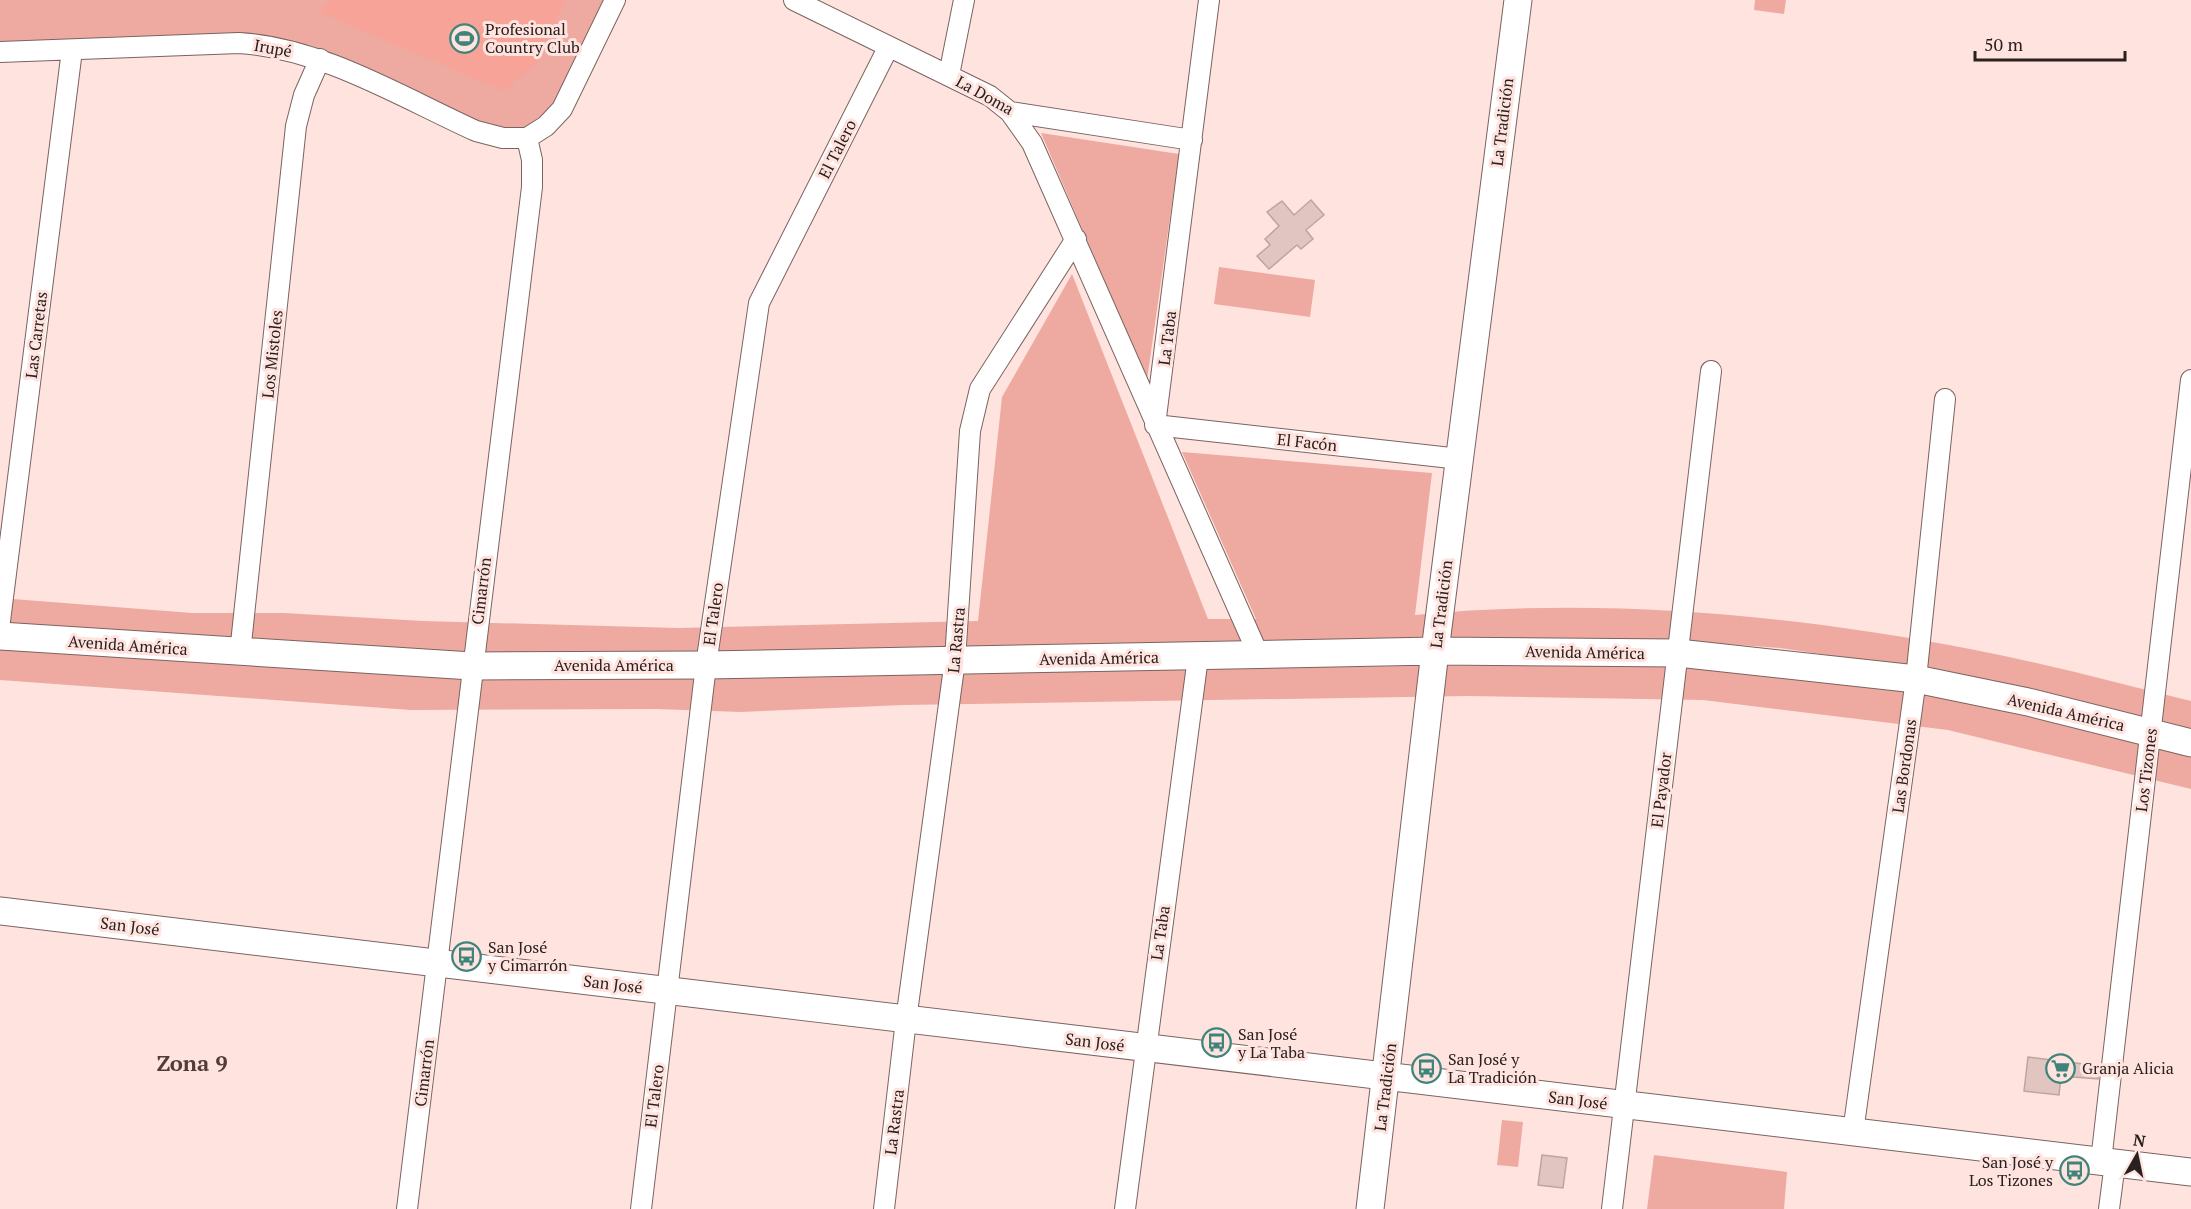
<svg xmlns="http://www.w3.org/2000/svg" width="2191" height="1209" viewBox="0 0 2191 1209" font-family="'PT Serif',serif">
<rect width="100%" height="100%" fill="#ffe3de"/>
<path fill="#eeaaa0" d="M0,0H604L557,99L546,112L525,128L500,130L470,122L313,46L266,37L0,43Z
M1755,0H1786L1784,14L1754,10Z
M1041,133L1179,154L1147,380Z
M1219,267L1315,280L1310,317L1214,304Z
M1072,274L1208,619H1256L1182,452L1432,473L1415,615C1600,597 1788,614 1970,649C2044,663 2118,683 2191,701V733L1963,675L1780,648L1657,639L587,657L326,648L0,625V598L192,613H284L423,621L678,628L978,621L1002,397Z
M0,646L936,670L1645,664L1701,667L1943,696L2191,753V789L1948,730L1703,700L1468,696L903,705L741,712L656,709L411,710L0,680Z
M1502,1120L1523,1122L1518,1167L1497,1165Z
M1654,1155L1787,1172L1784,1209H1647Z"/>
<path fill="#f8a398" d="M331,0H565L537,63L504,91L319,12Z"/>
<path fill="#e0c5c0" stroke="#bfa4a0" stroke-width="1.5" d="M1311,200L1324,215L1306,230L1313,239L1301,249L1297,245L1269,269L1257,256L1270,245L1265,239L1279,226L1267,212L1282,201L1294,215Z
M2028,1057L2099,1066L2098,1079L2061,1076L2059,1095L2024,1091Z
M1542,1155L1567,1158L1563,1188L1538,1185Z"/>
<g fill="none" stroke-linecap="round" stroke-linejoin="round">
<defs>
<path id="street" d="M794,0L990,96L1010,112L1192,140
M0,52L239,43C322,48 401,97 476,131L503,138H527
M949,75L964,0
M1010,112L1032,143L1259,656
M527,138L546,126L562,109L615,0
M1155,425L1209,0
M1155,425L1460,459
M0,621L72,50
M240,653L296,126L304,95L320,59
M1853,1132L1916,679L1945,399
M2101,1161L2191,380
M407,1209L532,187V160L527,138
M641,1209L706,665L759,303L888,48
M884,1209L906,1020L955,660L970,431L980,389L1076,239
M1125,1209L1198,657
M1612,1209L1711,371
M2109,1209L2115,1163"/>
<path id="secondary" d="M0,636L472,666L706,665L1435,651L1678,653L1916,679L2028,702L2191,743
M0,911L2191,1172
M1370,1209L1435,651L1518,0"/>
</defs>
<use href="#street" stroke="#7b6360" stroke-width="22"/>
<use href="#secondary" stroke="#7b6360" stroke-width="29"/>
<use href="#street" stroke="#fff" stroke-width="20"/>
<use href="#secondary" stroke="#fff" stroke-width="27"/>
</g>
<defs>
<symbol id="stadium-ring" viewBox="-11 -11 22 22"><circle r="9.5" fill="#ffe3de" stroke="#3e847b" stroke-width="1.5"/><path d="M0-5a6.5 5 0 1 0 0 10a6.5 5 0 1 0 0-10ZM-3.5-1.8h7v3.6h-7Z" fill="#3e847b"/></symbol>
<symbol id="bus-ring" viewBox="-11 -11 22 22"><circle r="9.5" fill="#ffe3de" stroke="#3e847b" stroke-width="1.5"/><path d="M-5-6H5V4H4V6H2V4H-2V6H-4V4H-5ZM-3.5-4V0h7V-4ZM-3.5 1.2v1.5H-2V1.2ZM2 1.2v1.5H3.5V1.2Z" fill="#3e847b"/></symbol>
<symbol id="supermarket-ring" viewBox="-11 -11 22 22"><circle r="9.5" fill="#ffe3de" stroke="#3e847b" stroke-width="1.5"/><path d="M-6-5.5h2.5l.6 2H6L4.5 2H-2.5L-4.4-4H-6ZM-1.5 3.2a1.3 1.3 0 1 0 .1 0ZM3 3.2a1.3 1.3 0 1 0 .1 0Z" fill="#3e847b"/></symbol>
</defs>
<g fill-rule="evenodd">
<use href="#stadium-ring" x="448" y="22" width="33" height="33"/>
<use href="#bus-ring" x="450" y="940" width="33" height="33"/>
<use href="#bus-ring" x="1200" y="1026" width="33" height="33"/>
<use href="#bus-ring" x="1410" y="1052" width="33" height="33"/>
<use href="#supermarket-ring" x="2044" y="1052" width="33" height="33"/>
<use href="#bus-ring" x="2058" y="1154" width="33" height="33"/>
</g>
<g text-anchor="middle" stroke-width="6" stroke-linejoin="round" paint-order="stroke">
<g font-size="16" fill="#2a201f" stroke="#ffe3de" text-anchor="start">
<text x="485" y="35">Profesional<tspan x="485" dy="18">Country Club</tspan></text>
<text x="488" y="953">San José<tspan x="488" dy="18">y Cimarrón</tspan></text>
<text x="1238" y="1040">San José<tspan x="1238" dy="18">y La Taba</tspan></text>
<text x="1448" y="1065">San José y<tspan x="1448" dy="18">La Tradición</tspan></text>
<text x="2082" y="1074">Granja Alicia</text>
<text x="2053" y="1168" text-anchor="end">San José y<tspan x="2053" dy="18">Los Tizones</tspan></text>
</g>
<g font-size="16" fill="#2a201f" stroke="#ffe3de">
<text transform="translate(273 48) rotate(10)" y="6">Irupé</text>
<text transform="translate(985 95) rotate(29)" y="6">La Doma</text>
<text transform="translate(1502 122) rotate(-83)" y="6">La Tradición</text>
<text transform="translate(837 149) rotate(-63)" y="6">El Talero</text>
<text transform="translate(36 335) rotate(-83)" y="6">Las Carretas</text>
<text transform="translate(1167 338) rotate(-83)" y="6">La Taba</text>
<text transform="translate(272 354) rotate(-84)" y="6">Los Mistoles</text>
<text transform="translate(1307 442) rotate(6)" y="6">El Facón</text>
<text transform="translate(481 591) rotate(-83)" y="6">Cimarrón</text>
<text transform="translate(1441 604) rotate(-83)" y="6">La Tradición</text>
<text transform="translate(713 614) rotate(-82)" y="6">El Talero</text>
<text transform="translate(956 640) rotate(-85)" y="6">La Rastra</text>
<text transform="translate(128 645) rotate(4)" y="6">Avenida América</text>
<text transform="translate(1585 652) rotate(1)" y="6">Avenida América</text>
<text transform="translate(1099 658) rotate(-1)" y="6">Avenida América</text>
<text x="614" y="671">Avenida América</text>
<text transform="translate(2066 712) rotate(13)" y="6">Avenida América</text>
<text transform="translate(1904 766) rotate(-82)" y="6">Las Bordonas</text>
<text transform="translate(2146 770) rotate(-83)" y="6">Los Tizones</text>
<text transform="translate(1661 790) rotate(-83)" y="6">El Payador</text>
<text transform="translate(130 926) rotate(7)" y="6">San José</text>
<text transform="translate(1160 933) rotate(-82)" y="6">La Taba</text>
<text transform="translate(613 984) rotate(7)" y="6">San José</text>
<text transform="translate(1095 1042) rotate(7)" y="6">San José</text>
<text transform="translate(424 1073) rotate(-83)" y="6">Cimarrón</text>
<text transform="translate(1385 1087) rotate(-83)" y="6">La Tradición</text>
<text transform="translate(654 1096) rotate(-83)" y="6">El Talero</text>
<text transform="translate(1578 1100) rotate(7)" y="6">San José</text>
<text transform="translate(894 1122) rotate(-83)" y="6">La Rastra</text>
</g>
<g font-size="22" font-weight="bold" fill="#523c39" stroke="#ffe3de">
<text x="192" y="1071">Zona 9</text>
</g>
</g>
<g transform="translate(2137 1155) rotate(9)" stroke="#ffe3de" stroke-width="4.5" paint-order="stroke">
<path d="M0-4.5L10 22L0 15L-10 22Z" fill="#2a201f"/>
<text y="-9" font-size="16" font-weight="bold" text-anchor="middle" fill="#2a201f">N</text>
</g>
<path d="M1975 51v9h150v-9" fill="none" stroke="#2a201f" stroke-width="3"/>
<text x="1984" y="51" font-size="18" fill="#2a201f" stroke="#ffe3de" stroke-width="4.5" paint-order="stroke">50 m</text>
</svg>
